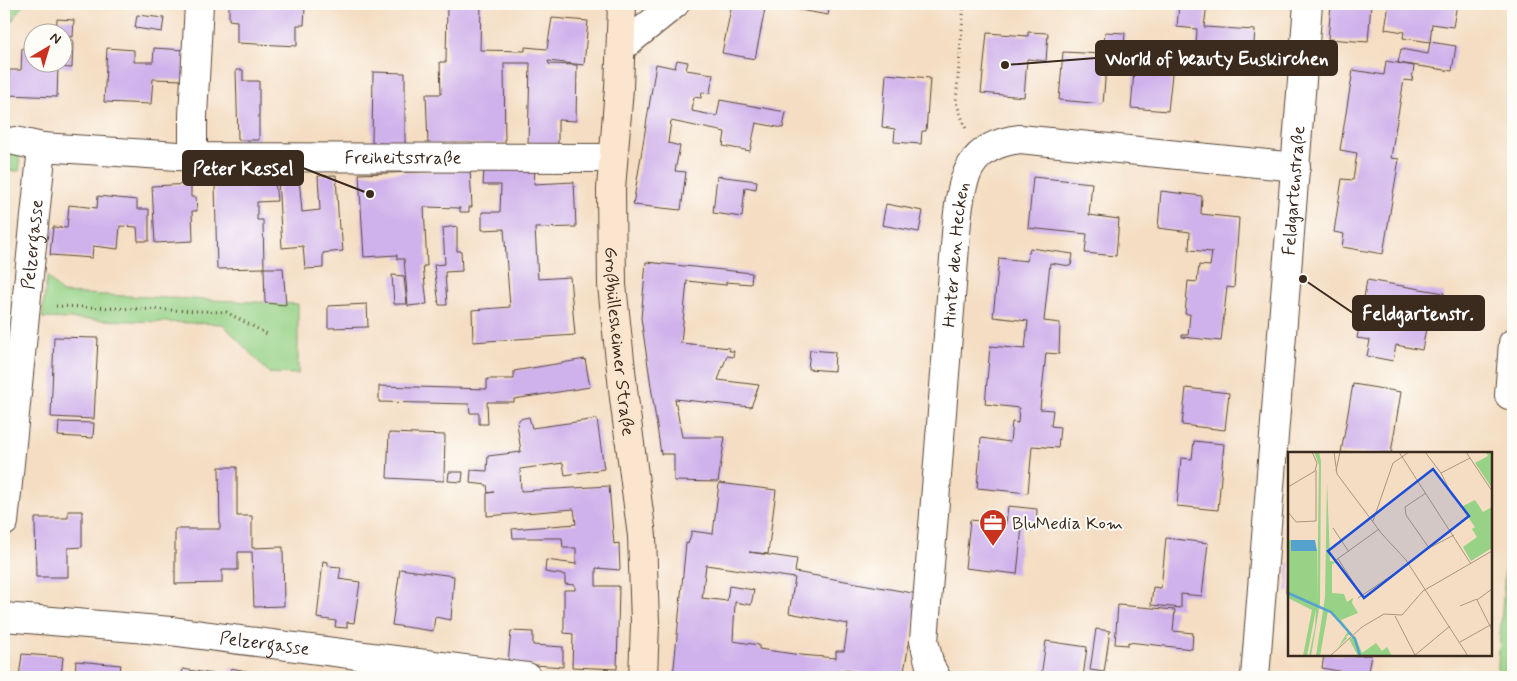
<svg xmlns="http://www.w3.org/2000/svg" width="1517" height="681" viewBox="0 0 1517 681" font-family="Mynerve,sans-serif">
<rect width="100%" height="100%" fill="#fdfcf7"/>
<filter id="ink" filterUnits="userSpaceOnUse"><feTurbulence type="fractalNoise" baseFrequency=".02" numOctaves="2"/><feDisplacementMap in="SourceGraphic" scale="10" xChannelSelector="R" yChannelSelector="G"/><feConvolveMatrix kernelMatrix="1 2 1 2 8 2 1 2 1" color-interpolation-filters="sRGB"/></filter>
<filter id="wash" filterUnits="userSpaceOnUse"><feTurbulence type="fractalNoise" baseFrequency=".0096" numOctaves="4" result="noise"/><feDisplacementMap in="SourceGraphic" scale="20" xChannelSelector="R" yChannelSelector="G"/><feGaussianBlur stdDeviation="1.12" result="paint"/><feColorMatrix in="noise" values="0 0 0 0 0 0 0 0 0 0 0 0 0 0 0 0 0 1.4 0 .05"/><feComposite in="paint" operator="in"/></filter>
<g filter="url(#wash)">
<rect width="100%" height="100%" fill="#f4ddc2"/>
<path fill="#97d286" stroke="#697e52" d="M4,4H24L4,32Z
M4,140C16,149 22,157 19,171L4,170Z
M47,276L62,293L298,304V374L269,373L223,324L42,318Z
M1507,544L1513,545V677H1497Z"/>
<g id="blocks">
<path fill="#cfb1eb" fill-rule="evenodd" d="M229,4L305,7L304,25H297V46L237,43V21L229,20Z
M447,4H481L480,50L525,51V47L547,49L552,18L588,21L584,65L548,61L549,64L577,65L576,121L558,120V145H528L530,63H504L505,144H428L426,94H441L440,62H446Z
M732,4H766L755,59L722,53Z
M777,4H830L828,15L777,6Z
M1179,4H1207L1204,27L1255,30L1252,70L1195,65L1197,29L1177,27Z
M1331,4H1371L1368,42L1328,39Z
M1389,4H1457L1453,27L1432,24L1430,42L1456,46L1452,71L1398,63L1401,49L1428,54L1430,42L1403,38L1404,32L1385,29Z
M137,15L164,18L162,32L135,28Z
M57,19L74,20L73,37L62,36V32H56Z
M1028,32L1048,33L1046,61L1027,59L1024,97L981,93L987,33L1028,36Z
M1105,32L1125,33L1122,69L1106,68L1103,104L1059,100L1063,52L1103,54Z
M62,40H73L72,68L58,67L57,97L8,95L9,70H21L22,48L32,49V62H62Z
M107,48L134,50V62H153L154,48L185,50L184,80L153,79L151,104L104,102Z
M677,60L688,62L686,70L713,74L710,93L702,92L701,98L694,97L692,111L717,116L720,100L786,112L783,128L756,123L750,151L723,146L725,132L671,121L668,143L680,146L675,171L686,172L681,210L633,205L656,64L675,68Z
M1386,61L1414,66L1412,81L1404,80L1395,132L1391,158L1399,159L1383,254L1342,247L1344,234L1334,232L1342,179L1353,180L1357,153L1340,150L1353,70L1384,75Z
M236,70H243V81H259V140H238Z
M1134,71L1172,74L1168,111L1131,108Z
M373,72L405,73V144L372,143Z
M886,74L930,78L926,131H922L921,144L894,142L895,129L882,127Z
M535,168L534,184L574,182L576,227L535,228L538,279L570,277L575,335L473,342L472,310L510,307L504,229L482,230V212H500L501,185H483L484,169Z
M470,170L472,207H469V212H460V208L424,207L427,266H423L427,304L408,306L404,259H397V255L364,257L359,174Z
M336,175L339,229H341L343,251L323,253V268L305,269L303,246L282,248L278,179L299,177L302,212L320,210L318,176Z
M717,176L757,181L756,189L745,187L742,217L713,213Z
M1033,177L1092,183L1089,215L1119,219L1116,256L1085,253L1087,234L1028,228Z
M275,181L277,201L257,202V220H263L264,268H283L286,305L265,303L264,268L217,269L215,183Z
M191,184V197H196L197,211H192L193,241L155,243L152,186Z
M1161,191L1202,196L1201,214L1239,218L1234,288L1227,287L1221,341L1182,337V335H1188L1190,314H1185L1188,281L1197,282L1199,265L1210,266L1212,252L1189,250L1190,232L1158,228Z
M98,196L137,200V209H149V241H138L137,227L120,226L118,249L93,246L92,258L50,255L53,227L67,228L69,205L97,208Z
M886,204L923,211L919,232L882,225Z
M457,226V251H461L462,271L445,272L447,305H439L434,265L445,264L443,228Z
M1030,248L1073,254L1071,266L1050,263L1044,321L1060,323L1059,354L1046,353L1040,409L1053,410L1051,426L1060,427L1058,448L1032,446L1028,493L977,488L981,438L1010,442L1012,422L1018,423L1019,408L985,404L990,346L1025,349L1028,321L993,317L999,258L1027,261Z
M646,262L752,273L751,284L726,282V285L687,281L681,343L730,348L729,351H734L733,357L727,356L718,380L759,385L751,407L675,399L682,437H725L718,482L674,481V454H661L641,318Z
M392,275L404,276L407,304H394Z
M1367,280L1444,293L1439,320L1428,318L1422,350L1396,345L1393,361L1367,356L1370,340L1357,338Z
M367,304L368,327L328,328V306Z
M54,337L98,338L94,419L51,417Z
M810,350L835,352L834,371L808,369Z
M585,359L590,387L514,399V402H487L488,424H479V413H470L469,404L379,402V386L487,389V379H514V371Z
M1353,384L1401,392L1391,453H1341Z
M1186,388L1229,393L1225,430L1182,425Z
M529,417L532,428L597,419L604,469L565,475L563,463L520,469L521,491L609,486L614,544L619,543L620,570L596,568V586H619L617,669L572,667L573,634L564,633V590H575V585L565,584V575L545,572L546,560L576,564V548H563L562,538H513L512,529L576,524L574,509L487,516V493L494,492L488,493L487,485L470,483L471,470L487,471L488,456L521,452L517,423L520,419Z
M59,422L94,423L93,438L58,436Z
M389,433L445,435L444,481L387,478Z
M1194,441L1224,444L1218,510L1177,506L1181,458L1192,459Z
M219,467H237V516H252V548L283,547L284,606L254,607L252,552H238V570H222V583L175,584V529H220Z
M449,472H463L462,482L448,481Z
M719,483L776,490L768,554L749,552L797,559L795,572L918,594L903,677L841,670V677H673L686,543L688,544L692,531L713,534ZM706,565L795,578L789,613L848,624L844,651H836V658L801,655L759,649V645L733,641L735,602L751,605L754,590L729,586L727,601L702,598Z
M1008,506L1037,509L1036,528L1022,527L1017,574L965,568L970,520L1006,524Z
M68,511H82V547L68,548V577H36L35,518H68Z
M1166,538L1208,543L1202,596L1181,594V608L1151,605L1153,587L1161,588Z
M323,561L328,562V566L341,567L339,579L360,582L354,623L347,622V628L335,627L336,621L317,618Z
M1288,562L1290,563V592H1286Z
M400,569L454,576L451,620L435,617L433,631L392,625Z
M1118,605L1175,610L1173,631L1193,633L1192,649L1128,642V645L1115,644Z
M1096,629L1110,631L1104,672L1090,670Z
M511,631L533,632V645L563,647V667L508,663Z
M1046,641L1087,647L1083,677H1041Z
M22,654L63,657L61,677H19Z
M1324,655H1371L1367,677H1342L1343,672L1322,668Z
M76,661L121,665L119,677H75Z
M231,668L261,674V677H230Z
M183,669L225,676V677H181Z"/>
</g>
</g>
<g filter="url(#ink)">
<use href="#blocks" fill-opacity="0" stroke="#574537" stroke-width="1"/>
<g fill="none" stroke-linecap="round" stroke-linejoin="round">
<defs>
<g id="street">
<path d="M622,47L675,4"/>
<path id="s1" d="M15,141L42,147L193,157L613,158"/>
<path d="M193,157V116L199,4"/>
<path d="M1509,395L1513,343"/>
<path id="s2" d="M4,522L42,147"/>
<path id="s3" d="M4,617L171,631L527,677"/>
<path id="s4" d="M936,677L930,666L924,641L957,221C962,176 969,145 1020,139L1296,167"/>
<path id="s5" d="M1255,677L1308,4"/>
</g>
<g id="secondary">
<path id="s6" d="M622,4L619,88L611,189L612,285L624,398L642,536L645,623L643,677"/>
</g>
</defs>
<use href="#street" stroke="#574537" stroke-width="30"/>
<use href="#secondary" stroke="#574537" stroke-width="30"/>
<path stroke="#574537" stroke-width="3" stroke-dasharray="1 4" stroke-linecap="butt" d="M964,4L956,102L966,129
M56,306L226,312L269,335"/>
<use href="#street" stroke="#fff" stroke-width="28"/>
<use href="#secondary" stroke="#fce5cf" stroke-width="28"/>
</g>
</g>
<defs>
<symbol id="office-pin" viewBox="-11 -11 22 30"><path d="M0 17L-7.5 6A9.5 9.5 0 1 1 7.5 6Z" fill="#c8321e" stroke="#fdfcf7"/><path d="M-6-3h4V-5.5h4V-3h4V5H-6ZM-1-4.5V-3h2v-1.5ZM-6 0V1H6V0Z" fill="#fff"/></symbol>
</defs>
<g fill-rule="evenodd">
<use href="#office-pin" x="977" y="507" width="32" height="43"/>
</g>
<g text-anchor="middle" stroke-width="4" stroke-linejoin="round" paint-order="stroke">
<g font-size="18" fill="#3b2a1e" stroke="#fdfcf7">
<text dy="6" stroke="none"><textPath href="#s1" startOffset="389">Freiheitsstraße</textPath></text>
<text dy="6" stroke="none"><textPath href="#s5" startOffset="488">Feldgartenstraße</textPath></text>
<text dy="6" stroke="none"><textPath href="#s2" startOffset="279">Pelzergasse</textPath></text>
<text dy="6" stroke="none"><textPath href="#s4" startOffset="426">Hinter den Hecken</textPath></text>
<text dy="6" stroke="none"><textPath href="#s6" startOffset="338">Großbüllesheimer Straße</textPath></text>
<text dy="6" stroke="none"><textPath href="#s3" startOffset="262">Pelzergasse</textPath></text>
</g>
<g font-size="18" fill="#3b2a1e" stroke="#fdfcf7" text-anchor="start">
<text x="1012" y="529">BluMedia Kom</text>
</g>
</g>
<g transform="translate(1288 452)">
<rect width="204" height="204" fill="#f4ddc2"/>
<path d="M26,0H31L33,9L32,151L23,204H21L27,175L28,157L19,204H15L24,158L0,146V88H3L4,99H29V151L31,13ZM198,0H204V36L187,11L200,4ZM39,29L42,109L50,110L44,112V141L56,142L59,150L65,146L64,151L70,161L53,168L64,182L58,184L59,186L50,196L60,179L40,159L32,204H28L37,145ZM187,48L195,60L204,55V96L183,109L175,95L189,85L184,77L187,75L173,55ZM67,184L74,201L88,191L94,199L99,195L104,204H70L61,187Z" fill="#97d286"/>
<path d="M3,88H27L29,99H3Z" fill="#55a2ce"/>
<path fill="none" stroke="#55a2ce" stroke-width="2.5" d="M0,141L43,160L67,187L72,204"/>
<path fill="none" stroke="#aa9580" stroke-width="1" d="M46,0L49,22L94,82L118,108L180,204M111,0L183,112M137,0L153,21L182,6M178,0L204,39M48,19L52,0M153,21L165,45M0,35L27,19L29,11L24,0M138,41L117,55L118,63L141,96L166,83M0,60L8,70L28,69V18M85,69L105,11L121,0M45,76L61,100M50,107L73,142M48,108L91,77M204,137L189,148L204,178M70,146L121,112M172,154L189,147M107,164L127,203M172,190L204,172M42,204L74,175L96,162L114,163L135,139L204,99M126,204L162,174"/>
<path fill="#1d4ed8" fill-opacity="0.15" stroke="#1d4ed8" stroke-width="2.5" d="M145,17L181,64L76,146L40,99Z"/>
<rect width="204" height="204" fill="none" stroke="#3b2a1e" stroke-width="2.5"/>
</g>
<path fill="none" stroke="#3b2a1e" stroke-width="2" d="M1005 65L1096 58M370 194L303 168M1303 279L1353 313"/>
<g fill="#3b2a1e" stroke="#fdfcf7" stroke-width="2">
<circle cx="1005" cy="65" r="5"/>
<circle cx="370" cy="194" r="5"/>
<circle cx="1303" cy="279" r="5"/>
</g>
<g fill="#3b2a1e" stroke="#3b2a1e" stroke-width="2">
<rect x="1096" y="41" width="241" height="34" rx="5"/>
<rect x="183" y="151" width="120" height="34" rx="5"/>
<rect x="1353" y="296" width="131" height="34" rx="5"/>
</g>
<g font-size="19" text-anchor="middle" font-weight="bold" fill="#fff">
<text x="1217" y="65">World of beauty Euskirchen</text>
<text x="243" y="175">Peter Kessel</text>
<text x="1418" y="320">Feldgartenstr.</text>
</g>
<rect width="1517" height="681" fill="none" stroke="#fdfcf7" stroke-width="20"/>
<g transform="translate(48 48) rotate(38)"><circle r="24" fill="#fdfcf7" stroke="#afa8a0"/>
<path d="M0-4L9 19L0 12L-9 19Z" fill="#c8321e"/>
<text y="-8" font-size="14" font-weight="bold" text-anchor="middle" fill="#3b2a1e">N</text>
</g>
</svg>
